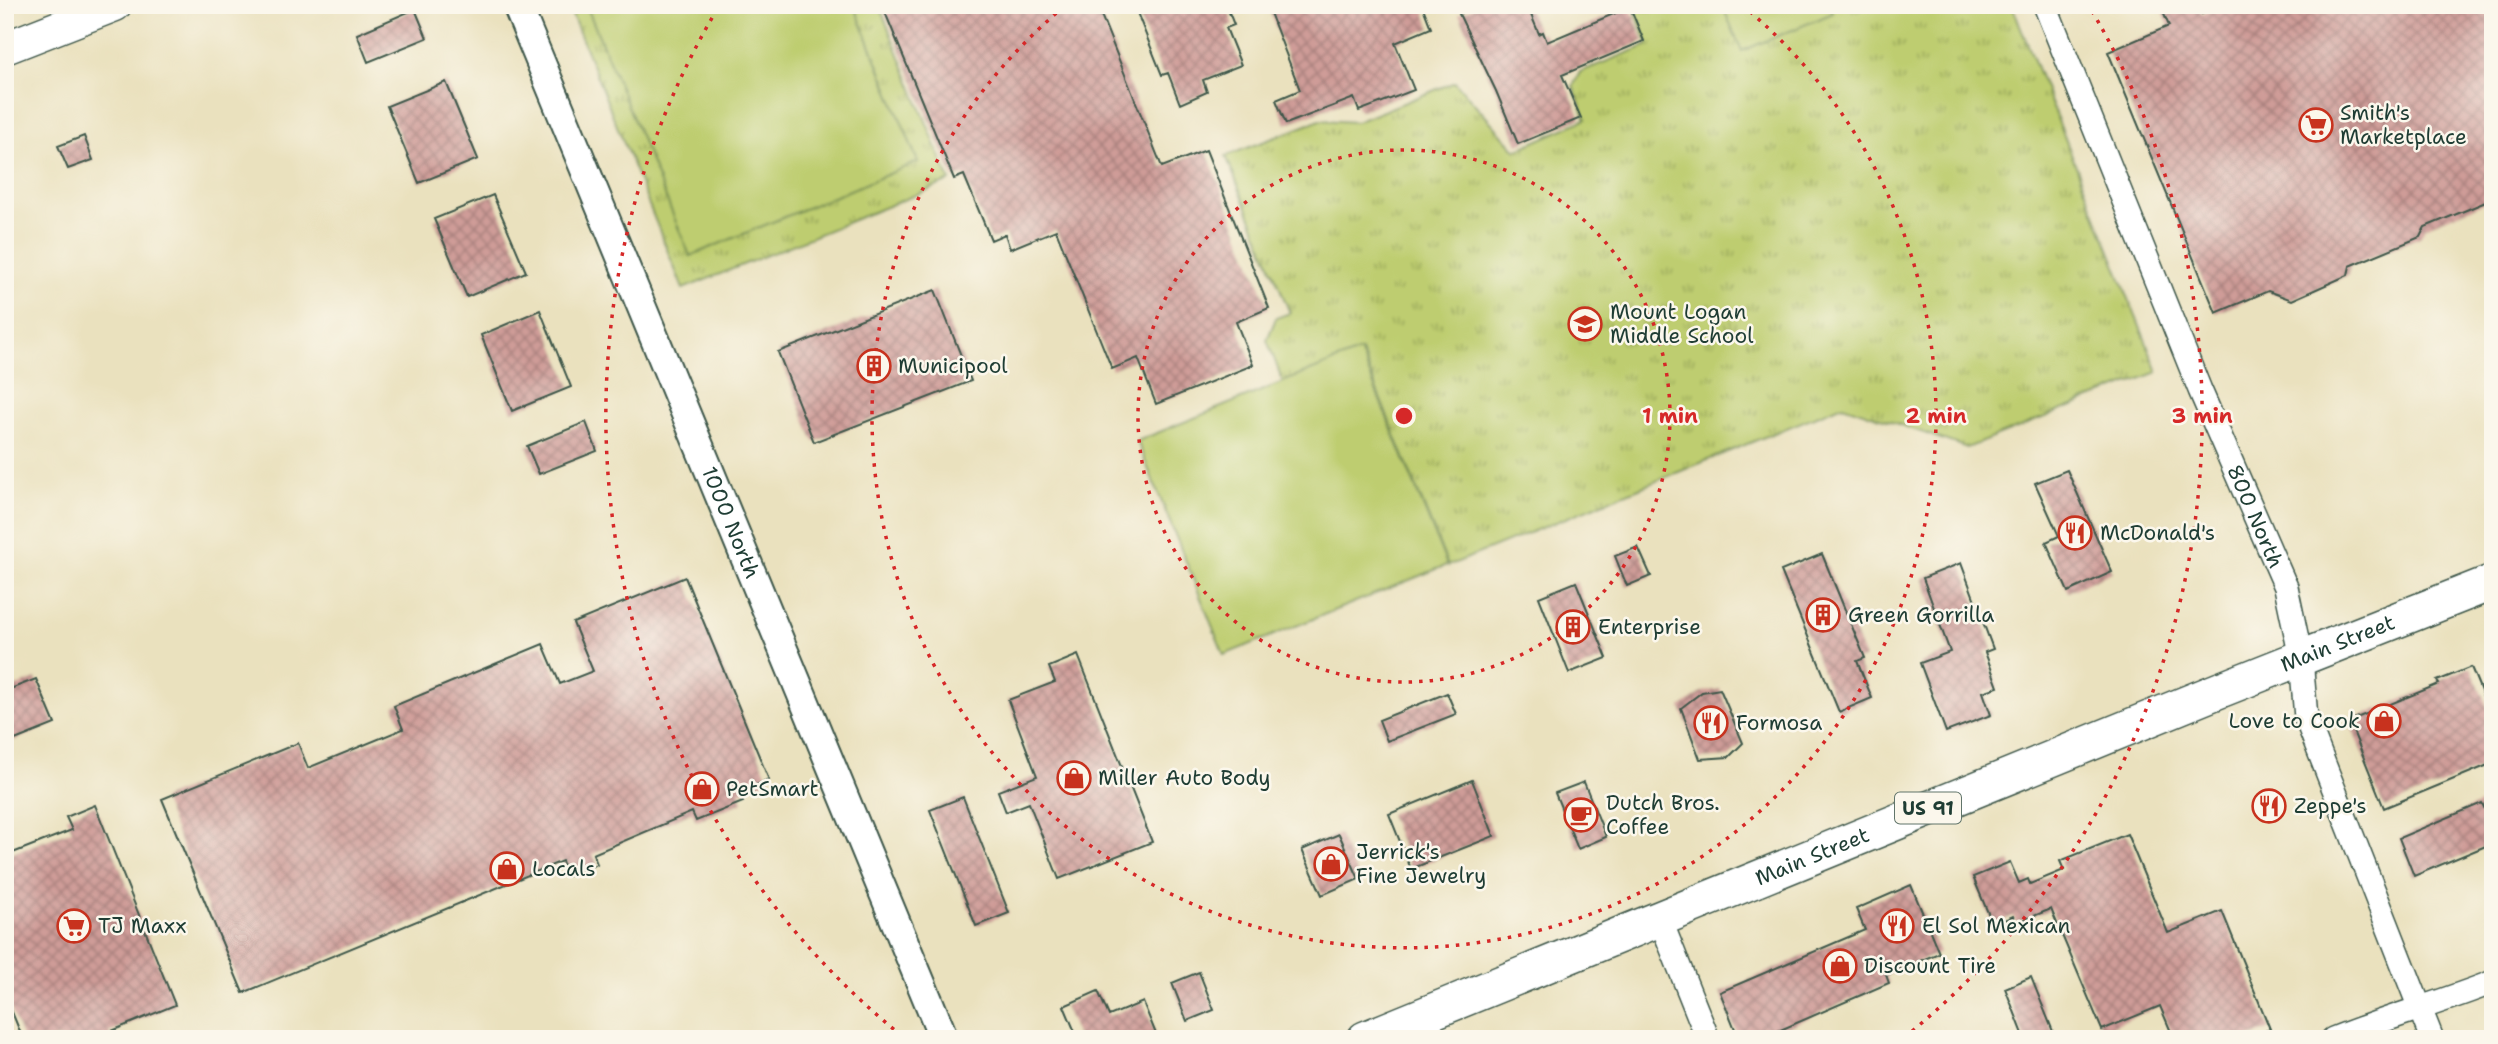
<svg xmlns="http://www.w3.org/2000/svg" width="2498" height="1044" viewBox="0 0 2498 1044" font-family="'Shantell Sans',sans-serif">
<defs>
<pattern id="grass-tufts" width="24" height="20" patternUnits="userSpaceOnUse" patternTransform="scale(1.75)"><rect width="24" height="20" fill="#becd6f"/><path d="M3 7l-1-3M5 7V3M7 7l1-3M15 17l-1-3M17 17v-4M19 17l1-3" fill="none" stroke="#9aa85c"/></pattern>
<pattern id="building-cross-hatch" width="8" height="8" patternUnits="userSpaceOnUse" patternTransform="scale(1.75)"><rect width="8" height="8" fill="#cf9c98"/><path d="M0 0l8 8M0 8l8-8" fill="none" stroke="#a7807d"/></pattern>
</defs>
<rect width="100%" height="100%" fill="#fbf7ec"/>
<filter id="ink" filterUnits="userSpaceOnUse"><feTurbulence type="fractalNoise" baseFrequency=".0143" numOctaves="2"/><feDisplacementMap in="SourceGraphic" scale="14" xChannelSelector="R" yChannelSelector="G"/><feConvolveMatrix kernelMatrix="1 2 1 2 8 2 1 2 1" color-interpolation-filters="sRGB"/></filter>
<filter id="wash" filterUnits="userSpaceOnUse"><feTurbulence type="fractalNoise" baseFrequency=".00686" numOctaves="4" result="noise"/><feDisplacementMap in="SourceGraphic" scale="28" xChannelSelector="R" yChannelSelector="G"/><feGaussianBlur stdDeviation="1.57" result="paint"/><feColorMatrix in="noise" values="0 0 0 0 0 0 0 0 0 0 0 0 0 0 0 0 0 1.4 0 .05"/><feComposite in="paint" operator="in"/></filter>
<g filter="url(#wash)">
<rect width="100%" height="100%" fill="#eae1be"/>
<path fill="url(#grass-tufts)" stroke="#6e8552" stroke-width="2" d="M568,5H879L950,181L683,289Z
M1633,5H2012L2158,372L1967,448L1843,405L1448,566L1361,351L1283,382L1267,340L1276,318L1290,313L1226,156L1320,120L1356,122L1455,82L1516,150L1586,119L1573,86L1580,72L1648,45Z"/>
<path fill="#becd6f" stroke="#6e8552" stroke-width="2" d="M586,5H854L918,162L690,256Z
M1722,5H1830L1833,13L1742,51Z
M1360,351L1447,565L1224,655L1137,441Z"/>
<g id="blocks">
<path fill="url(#building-cross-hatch)" d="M882,5H1097L1162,167L1206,150L1269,308L1236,322L1253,365L1156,404L1138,358L1112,369L1056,230L1010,249L1005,234L991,240L964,175L954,179Z
M1134,5H1226L1234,25L1226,28L1241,65L1203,80L1207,92L1180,104L1168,73L1162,75Z
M1267,5H1422L1431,28L1395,43L1414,90L1359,111L1354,98L1286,124L1276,100L1300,90Z
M1479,5H1527L1539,34L1543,32L1547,42L1630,7L1644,41L1562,75L1581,118L1518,144L1496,91L1459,14Z
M2160,5H2199L2202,14L2224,5H2493V199L2425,227L2420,237L2350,266L2348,275L2292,300L2268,291L2216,313L2108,52L2169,26Z
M415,9L427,38L368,62L357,34Z
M446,82L478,159L419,183L387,106Z
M84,136L93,160L68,169L58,146Z
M493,195L526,272L467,297L434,219Z
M935,290L971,381L814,442L778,352Z
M540,310L571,387L512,411L481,335Z
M586,422L597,451L539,474L527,446Z
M2067,470L2112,572L2068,592L2046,542L2059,536L2035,483Z
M1638,547L1651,576L1627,586L1615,556Z
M1822,554L1865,658L1857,661L1872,698L1839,712L1781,571Z
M1961,563L1993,649L1985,652L1998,687L1983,692L1991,715L1946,732L1920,663L1950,652L1923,578Z
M685,577L769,780L739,792L743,802L696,821L692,812L593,854L597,864L568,876L562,861L243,993L162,799L298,743L308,768L403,729L394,706L543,644L560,684L593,671L573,623Z
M1576,582L1607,658L1569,673L1539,597Z
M1078,655L1152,842L1059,879L1029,803L1006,812L998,791L1037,776L1008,700L1055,682L1049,667Z
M2471,667L2493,720V763L2384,808L2349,721L2439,684L2437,681Z
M36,679L55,724L5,744V691Z
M1720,689L1743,743L1729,757L1700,759L1681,708L1702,692Z
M1447,693L1456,714L1387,741L1379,720Z
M1472,780L1494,836L1411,869L1389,814Z
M1584,782L1606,837L1578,849L1555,793Z
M963,797L1009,913L976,926L930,810Z
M2482,803L2493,827V843L2414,876L2399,838Z
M95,805L175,1005L109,1032L111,1039H23L5,995V856L72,830L66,817Z
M1339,834L1359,879L1322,895L1302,850Z
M2127,834L2168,933L2222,911L2270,1029L2247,1039H2174L2160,1006L2102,1030L2051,909L2016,923L2013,916L1993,925L1973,877L2010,862L2019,883L2028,879L2030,884L2064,870L2060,861Z
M1911,885L1939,953L1886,975L1889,983L1778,1031L1782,1039H1739L1720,992L1865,930L1856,909Z
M1199,972L1214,1010L1187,1021L1172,983Z
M2031,977L2056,1039H2025L2005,988Z
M1098,991L1109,1016L1143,1002L1158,1039H1078L1064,1006Z"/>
</g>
</g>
<g filter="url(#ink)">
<use href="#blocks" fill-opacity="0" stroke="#3d5649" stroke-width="2"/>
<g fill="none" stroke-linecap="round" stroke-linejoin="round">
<defs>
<g id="minor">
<path id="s1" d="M2045,5L2200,390L2286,587L2301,658L2306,718L2432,1039"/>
<path d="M1660,919L1708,1039"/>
<path d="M2333,1039C2385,1018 2440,1003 2493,982"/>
</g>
<g id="tertiary">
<path id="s2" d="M517,5L944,1039"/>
</g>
<path id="secondary" d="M5,48L115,5"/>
<g id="primary">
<path id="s3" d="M1365,1039L2220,690L2493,582"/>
</g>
</defs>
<use href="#minor" stroke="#3d5649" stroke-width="26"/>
<use href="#tertiary" stroke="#3d5649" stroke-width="32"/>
<use href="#secondary" stroke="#3d5649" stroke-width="35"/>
<use href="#primary" stroke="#3d5649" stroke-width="38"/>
<use href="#minor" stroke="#fff" stroke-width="23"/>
<use href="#tertiary" stroke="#fff" stroke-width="28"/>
<use href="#secondary" stroke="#fff" stroke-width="32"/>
<use href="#primary" stroke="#fff" stroke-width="35"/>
</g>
</g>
<g fill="none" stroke="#d62828" stroke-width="3.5" stroke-dasharray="3.5 7">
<circle cx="1404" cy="416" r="266"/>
<path d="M1742 5A532 532 0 1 1 1066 5"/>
<path d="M902 1036A798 798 0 0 1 716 11M2092 11A798 798 0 0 1 1906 1036"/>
</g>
<defs>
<symbol id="supermarket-ring" viewBox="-11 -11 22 22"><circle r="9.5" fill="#fbf7ec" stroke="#c8321e" stroke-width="1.5"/><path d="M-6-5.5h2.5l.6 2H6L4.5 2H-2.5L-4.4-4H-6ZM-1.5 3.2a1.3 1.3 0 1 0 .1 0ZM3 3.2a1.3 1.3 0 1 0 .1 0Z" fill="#c8321e"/></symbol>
<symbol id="school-ring" viewBox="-11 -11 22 22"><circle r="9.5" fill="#fbf7ec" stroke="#c8321e" stroke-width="1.5"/><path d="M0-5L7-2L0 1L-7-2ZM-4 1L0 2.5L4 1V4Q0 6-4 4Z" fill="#c8321e"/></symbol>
<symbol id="building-ring" viewBox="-11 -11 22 22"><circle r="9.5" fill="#fbf7ec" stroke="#c8321e" stroke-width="1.5"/><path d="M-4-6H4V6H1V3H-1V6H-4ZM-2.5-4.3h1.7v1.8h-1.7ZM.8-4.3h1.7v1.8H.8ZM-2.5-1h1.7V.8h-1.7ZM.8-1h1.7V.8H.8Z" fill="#c8321e"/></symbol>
<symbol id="restaurant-ring" viewBox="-11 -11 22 22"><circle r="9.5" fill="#fbf7ec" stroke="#c8321e" stroke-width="1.5"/><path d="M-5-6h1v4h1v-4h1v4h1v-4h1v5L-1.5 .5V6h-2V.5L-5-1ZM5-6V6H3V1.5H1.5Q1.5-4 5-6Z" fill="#c8321e"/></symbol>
<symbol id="shop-ring" viewBox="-11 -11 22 22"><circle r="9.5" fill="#fbf7ec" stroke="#c8321e" stroke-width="1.5"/><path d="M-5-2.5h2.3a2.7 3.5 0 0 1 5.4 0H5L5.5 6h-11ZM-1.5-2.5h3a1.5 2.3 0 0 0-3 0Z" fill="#c8321e"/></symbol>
<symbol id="cafe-ring" viewBox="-11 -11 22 22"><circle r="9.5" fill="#fbf7ec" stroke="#c8321e" stroke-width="1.5"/><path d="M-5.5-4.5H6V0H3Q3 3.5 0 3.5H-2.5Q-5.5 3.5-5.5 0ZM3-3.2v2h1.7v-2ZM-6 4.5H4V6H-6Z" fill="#c8321e"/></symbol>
</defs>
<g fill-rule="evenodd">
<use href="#supermarket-ring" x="2297" y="106" width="38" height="38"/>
<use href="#school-ring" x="1566" y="305" width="38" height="38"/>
<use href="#building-ring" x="855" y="347" width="38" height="38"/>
<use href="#restaurant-ring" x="2056" y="514" width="38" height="38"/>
<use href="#building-ring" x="1804" y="596" width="38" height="38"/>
<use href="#building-ring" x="1554" y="608" width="38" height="38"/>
<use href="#shop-ring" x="2365" y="702" width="38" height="38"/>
<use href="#restaurant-ring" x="1692" y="704" width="38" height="38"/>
<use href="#shop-ring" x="1055" y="759" width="38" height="38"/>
<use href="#shop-ring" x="683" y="770" width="38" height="38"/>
<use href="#restaurant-ring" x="2250" y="787" width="38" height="38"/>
<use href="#cafe-ring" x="1562" y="796" width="38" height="38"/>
<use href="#shop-ring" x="1312" y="845" width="38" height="38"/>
<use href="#shop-ring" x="488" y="850" width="38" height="38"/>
<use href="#supermarket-ring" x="55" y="907" width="38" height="38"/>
<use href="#restaurant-ring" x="1878" y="907" width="38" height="38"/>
<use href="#shop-ring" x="1821" y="947" width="38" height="38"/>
</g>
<g text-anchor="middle" stroke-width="5" stroke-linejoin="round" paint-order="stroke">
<rect fill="#fbf7ec" stroke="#61756b" stroke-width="2" x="1895" y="792.5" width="66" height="31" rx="5"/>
<g font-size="19" font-weight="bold" fill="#1f3d34">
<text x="1928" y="815">US 91</text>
</g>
<g font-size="21" fill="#1f3d34" stroke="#fbf7ec" text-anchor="start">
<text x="2340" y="120">Smith's<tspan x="2340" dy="24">Marketplace</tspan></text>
<text x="1610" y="319">Mount Logan<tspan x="1610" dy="24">Middle School</tspan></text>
<text x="898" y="373">Municipool</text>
<text x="2100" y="540">McDonald's</text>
<text x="1848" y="622">Green Gorrilla</text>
<text x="1598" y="634">Enterprise</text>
<text x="2360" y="728" text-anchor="end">Love to Cook</text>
<text x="1736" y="730">Formosa</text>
<text x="1098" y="785">Miller Auto Body</text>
<text x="726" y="796">PetSmart</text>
<text x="1606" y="810">Dutch Bros.<tspan x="1606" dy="24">Coffee</tspan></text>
<text x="2294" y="813">Zeppe's</text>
<text x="1356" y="859">Jerrick's<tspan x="1356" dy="24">Fine Jewelry</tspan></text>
<text x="532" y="876">Locals</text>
<text x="98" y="933">TJ Maxx</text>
<text x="1922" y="933">El Sol Mexican</text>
<text x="1864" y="973">Discount Tire</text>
</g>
<g font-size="21" fill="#1f3d34" stroke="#fbf7ec">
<text dy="7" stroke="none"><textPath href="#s1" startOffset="553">800 North</textPath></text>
<text dy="7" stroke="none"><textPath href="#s2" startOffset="560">1000 North</textPath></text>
<text dy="7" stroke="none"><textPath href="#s3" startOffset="1050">Main Street</textPath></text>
<text dy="7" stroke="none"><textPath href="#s3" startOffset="483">Main Street</textPath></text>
</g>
</g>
<circle cx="1404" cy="416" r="10" fill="#d62828" stroke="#fbf7ec" stroke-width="3.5"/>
<g font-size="21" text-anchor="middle" font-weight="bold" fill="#d62828" stroke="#fbf7ec" stroke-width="5" stroke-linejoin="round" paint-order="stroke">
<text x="1670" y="423">1 min</text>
<text x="1936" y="423">2 min</text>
<text x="2202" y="423">3 min</text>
</g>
<rect width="2498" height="1044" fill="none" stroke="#fbf7ec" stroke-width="28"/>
</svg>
